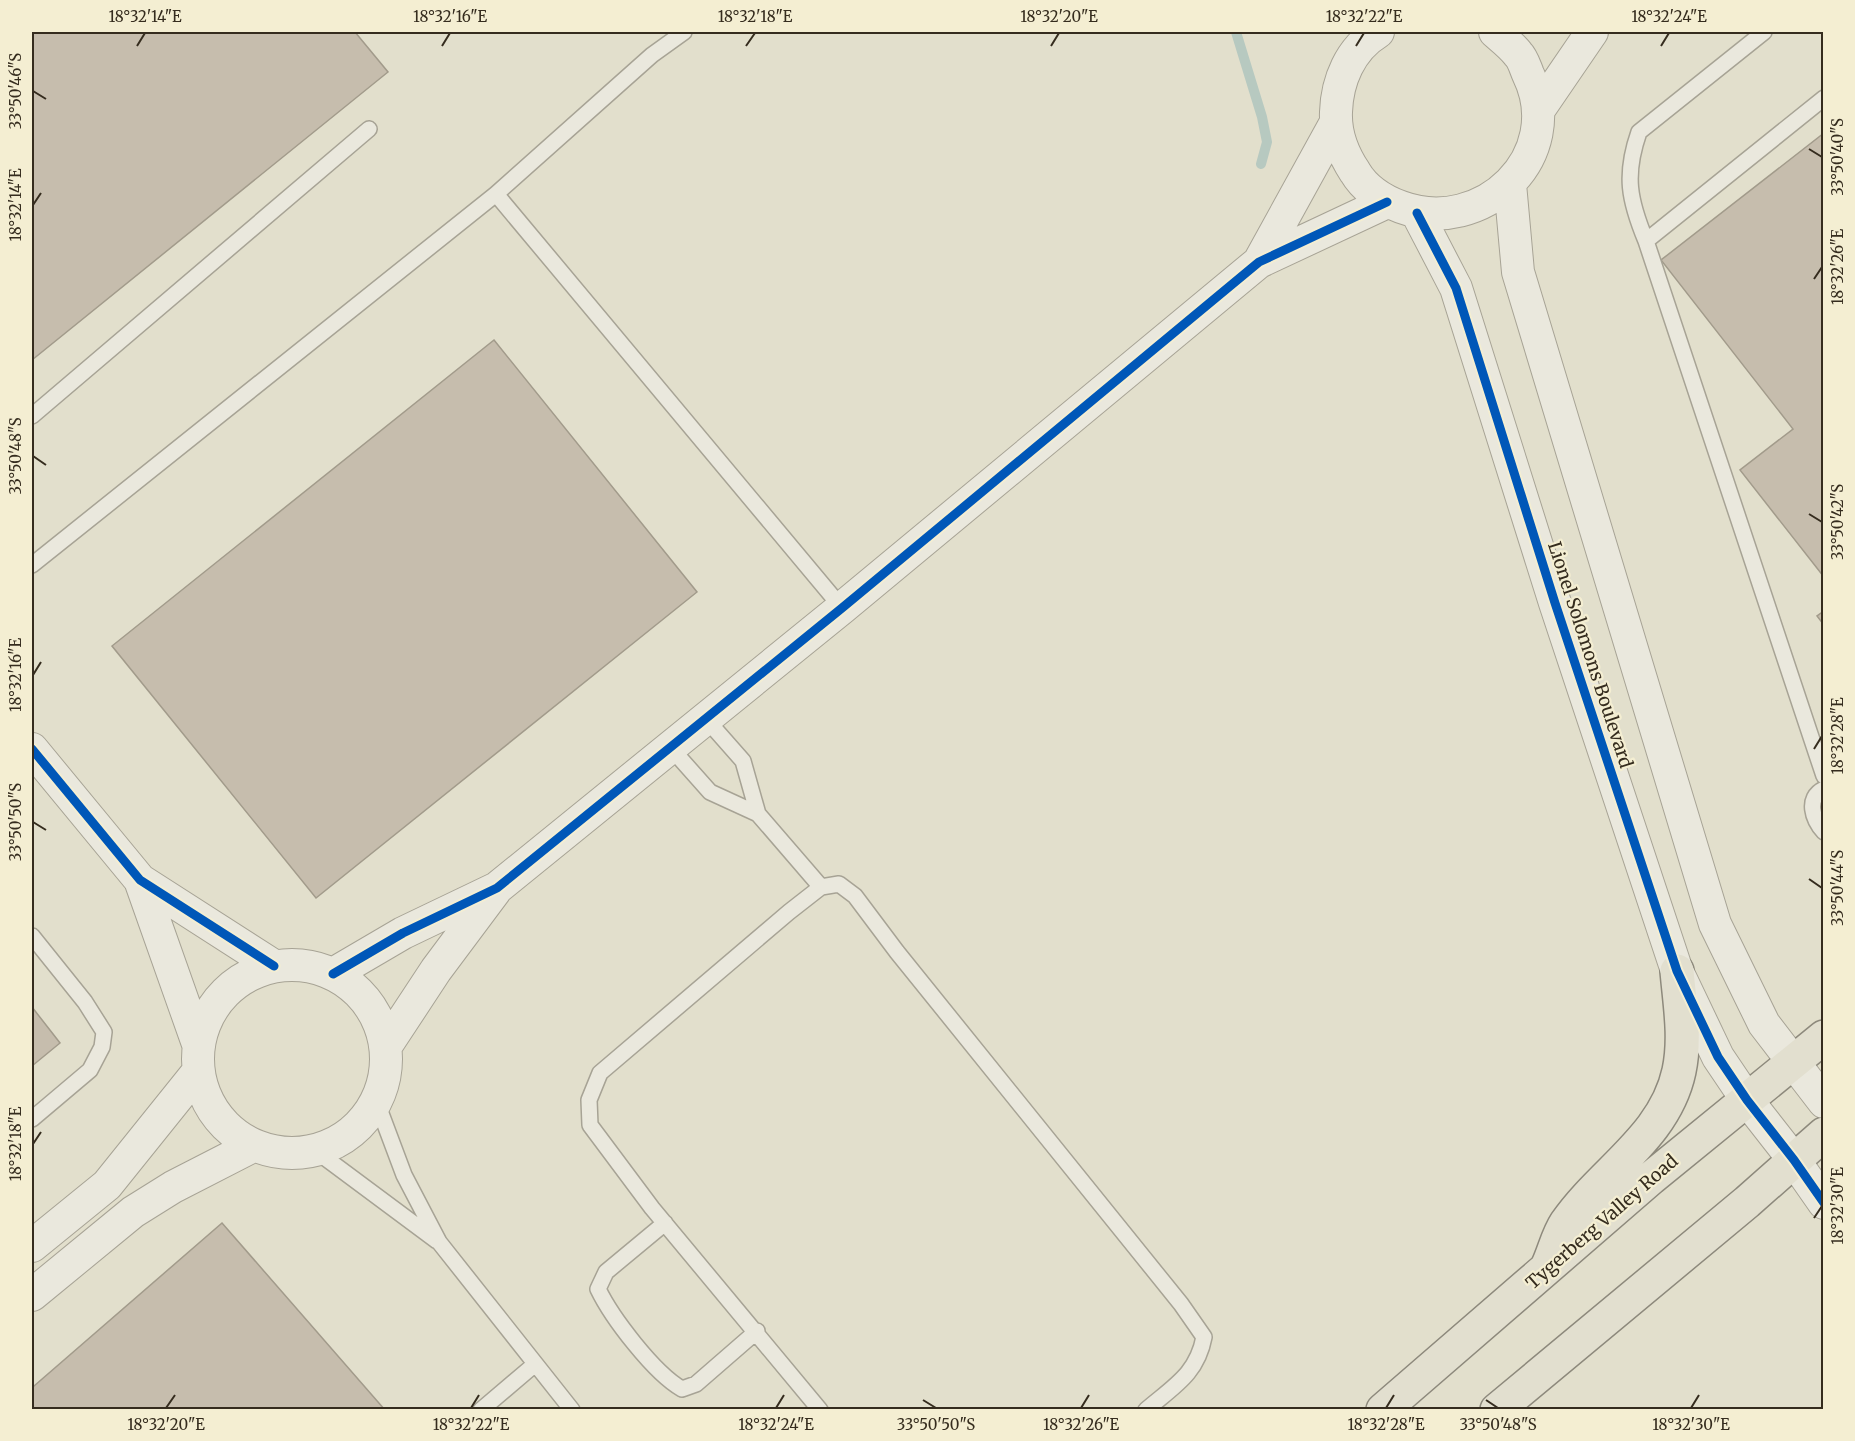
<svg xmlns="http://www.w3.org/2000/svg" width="1855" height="1441" viewBox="0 0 1855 1441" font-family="Merriweather,serif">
<rect width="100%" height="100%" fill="#e2dfcc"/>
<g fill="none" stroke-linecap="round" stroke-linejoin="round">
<path stroke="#b7c9c0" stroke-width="10" d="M1236,32L1262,117L1267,142L1261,164"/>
</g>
<path fill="#c6bdad" stroke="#a29b8b" stroke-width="1.5" d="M32,32H355L388,72L32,360Z
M1824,133V577L1740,470L1793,429L1661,260Z
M494,340L697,592L316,898L112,646Z
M1824,611V625L1817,616Z
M32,1007L60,1043L32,1066Z
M222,1223L385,1410H32V1384L34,1386Z"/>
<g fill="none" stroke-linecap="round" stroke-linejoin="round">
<defs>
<path id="service" d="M1764,32L1639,132C1624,175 1629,200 1646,241L1824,98
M496,194L652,55L684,32
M1646,241L1824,776
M32,416L369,129
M32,565L496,194L842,608
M706,719L743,761L758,814L821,887
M670,747L710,792L758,814
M1824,789C1805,798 1813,820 1824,832
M32,936L85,1002L104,1032L102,1047L90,1070L32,1119
M377,1103L404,1175L439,1242L572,1410
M316,1151L437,1241
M665,1223L606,1272L598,1289C612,1318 654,1373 682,1389L696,1384L757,1331
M481,1410L534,1365
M820,1410L652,1208L590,1125L589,1100L600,1073L789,912L821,887L839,884L855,896L897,952L1181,1304L1204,1337C1197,1374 1174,1386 1146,1410"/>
<path id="minor" d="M1378,32C1350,49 1337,81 1336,112C1335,134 1343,154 1355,172C1365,189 1382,200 1401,207C1482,237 1568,156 1528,74C1525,67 1523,59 1518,54C1512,46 1503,39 1495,32
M1538,111L1592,32
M1510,184L1518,272L1715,924L1764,1024L1824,1102
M1417,213L1456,288L1555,603L1677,971L1718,1057L1747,1100L1794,1160L1824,1203
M1259,262L1335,124
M32,749L140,880L274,966
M140,880L198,1044
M198 1059a94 94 0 1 1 188 0a94 94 0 1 1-188 0Z
M333,974L403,933L497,888L842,608L1259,262L1387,202
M386,1046L436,970L495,891
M32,1246L107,1185L197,1073
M32,1295L133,1212L173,1187L253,1146"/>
<path id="primary" d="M1548,1265C1554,1252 1558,1235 1566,1223C1602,1171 1665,1137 1679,1071C1686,1038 1680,1005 1677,971
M1383,1410L1651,1178L1824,1037
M1497,1410L1747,1202L1824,1134"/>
</defs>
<use href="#service" stroke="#a7a395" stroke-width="18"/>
<use href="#minor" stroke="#a7a395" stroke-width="34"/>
<use href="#primary" stroke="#8d897c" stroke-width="36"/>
<use href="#service" stroke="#eae8dd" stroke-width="15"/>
<use href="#minor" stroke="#eae8dd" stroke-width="32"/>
<use href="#primary" stroke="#e2dfcf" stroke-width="33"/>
<defs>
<path id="cycleway" d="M1417,213L1456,288L1555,603L1677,971L1718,1057L1747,1100L1794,1160L1824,1203
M32,749L140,880L274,966
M333,974L403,933L497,888L842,608L1259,262L1387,202"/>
</defs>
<use href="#cycleway" stroke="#f4eed2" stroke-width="13"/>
<use href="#cycleway" stroke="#0057b8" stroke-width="9"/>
</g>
<path fill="none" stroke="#352c1e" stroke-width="2" d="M137,46L145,33M442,46L450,33M746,46L755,33M1051,46L1059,33M1356,46L1364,33M1661,46L1669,33M33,91L46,99M1809,149L1822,157M33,205L41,193M1814,279L1822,267M33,456L46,465M1809,514L1822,522M33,675L41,662M1814,749L1822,736M33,822L46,830M1809,879L1822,888M33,1144L41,1132M1814,1218L1822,1206M923,1400L936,1408M1486,1400L1498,1408M166,1408L175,1395M471,1408L479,1395M776,1408L784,1395M1081,1408L1089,1395M1386,1408L1394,1395M1691,1408L1699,1395"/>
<g text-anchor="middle" stroke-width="4.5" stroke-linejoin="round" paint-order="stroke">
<g font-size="18" fill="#352c1e" stroke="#f4eed2">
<text transform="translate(1590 655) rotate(72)" y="6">Lionel Solomons Boulevard</text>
<text transform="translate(1602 1222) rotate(-41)" y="6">Tygerberg Valley Road</text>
</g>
</g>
<rect width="1855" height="1441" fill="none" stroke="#f4eed2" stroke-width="66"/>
<rect x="33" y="33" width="1789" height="1375" fill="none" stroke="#352c1e" stroke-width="2"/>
<g font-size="15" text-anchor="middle" fill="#352c1e">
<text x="145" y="22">18°32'14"E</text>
<text x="450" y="22">18°32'16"E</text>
<text x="755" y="22">18°32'18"E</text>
<text x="1059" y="22">18°32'20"E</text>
<text x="1364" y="22">18°32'22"E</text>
<text x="1669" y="22">18°32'24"E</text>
<text transform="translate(16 91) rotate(-90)" y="5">33°50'46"S</text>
<text transform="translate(1838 157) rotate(-90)" y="5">33°50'40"S</text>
<text transform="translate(16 205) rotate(-90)" y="5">18°32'14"E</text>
<text transform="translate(1838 267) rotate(-90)" y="5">18°32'26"E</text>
<text transform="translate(16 456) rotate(-90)" y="5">33°50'48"S</text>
<text transform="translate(1838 522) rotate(-90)" y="5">33°50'42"S</text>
<text transform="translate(16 675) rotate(-90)" y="5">18°32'16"E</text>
<text transform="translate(1838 736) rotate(-90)" y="5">18°32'28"E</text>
<text transform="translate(16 822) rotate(-90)" y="5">33°50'50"S</text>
<text transform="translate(1838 888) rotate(-90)" y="5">33°50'44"S</text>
<text transform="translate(16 1144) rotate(-90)" y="5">18°32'18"E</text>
<text transform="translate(1838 1206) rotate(-90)" y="5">18°32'30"E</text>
<text x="166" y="1430">18°32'20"E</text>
<text x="471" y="1430">18°32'22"E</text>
<text x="776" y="1430">18°32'24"E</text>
<text x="936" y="1430">33°50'50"S</text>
<text x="1081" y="1430">18°32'26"E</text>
<text x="1386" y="1430">18°32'28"E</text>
<text x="1498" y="1430">33°50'48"S</text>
<text x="1691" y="1430">18°32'30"E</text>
</g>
</svg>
